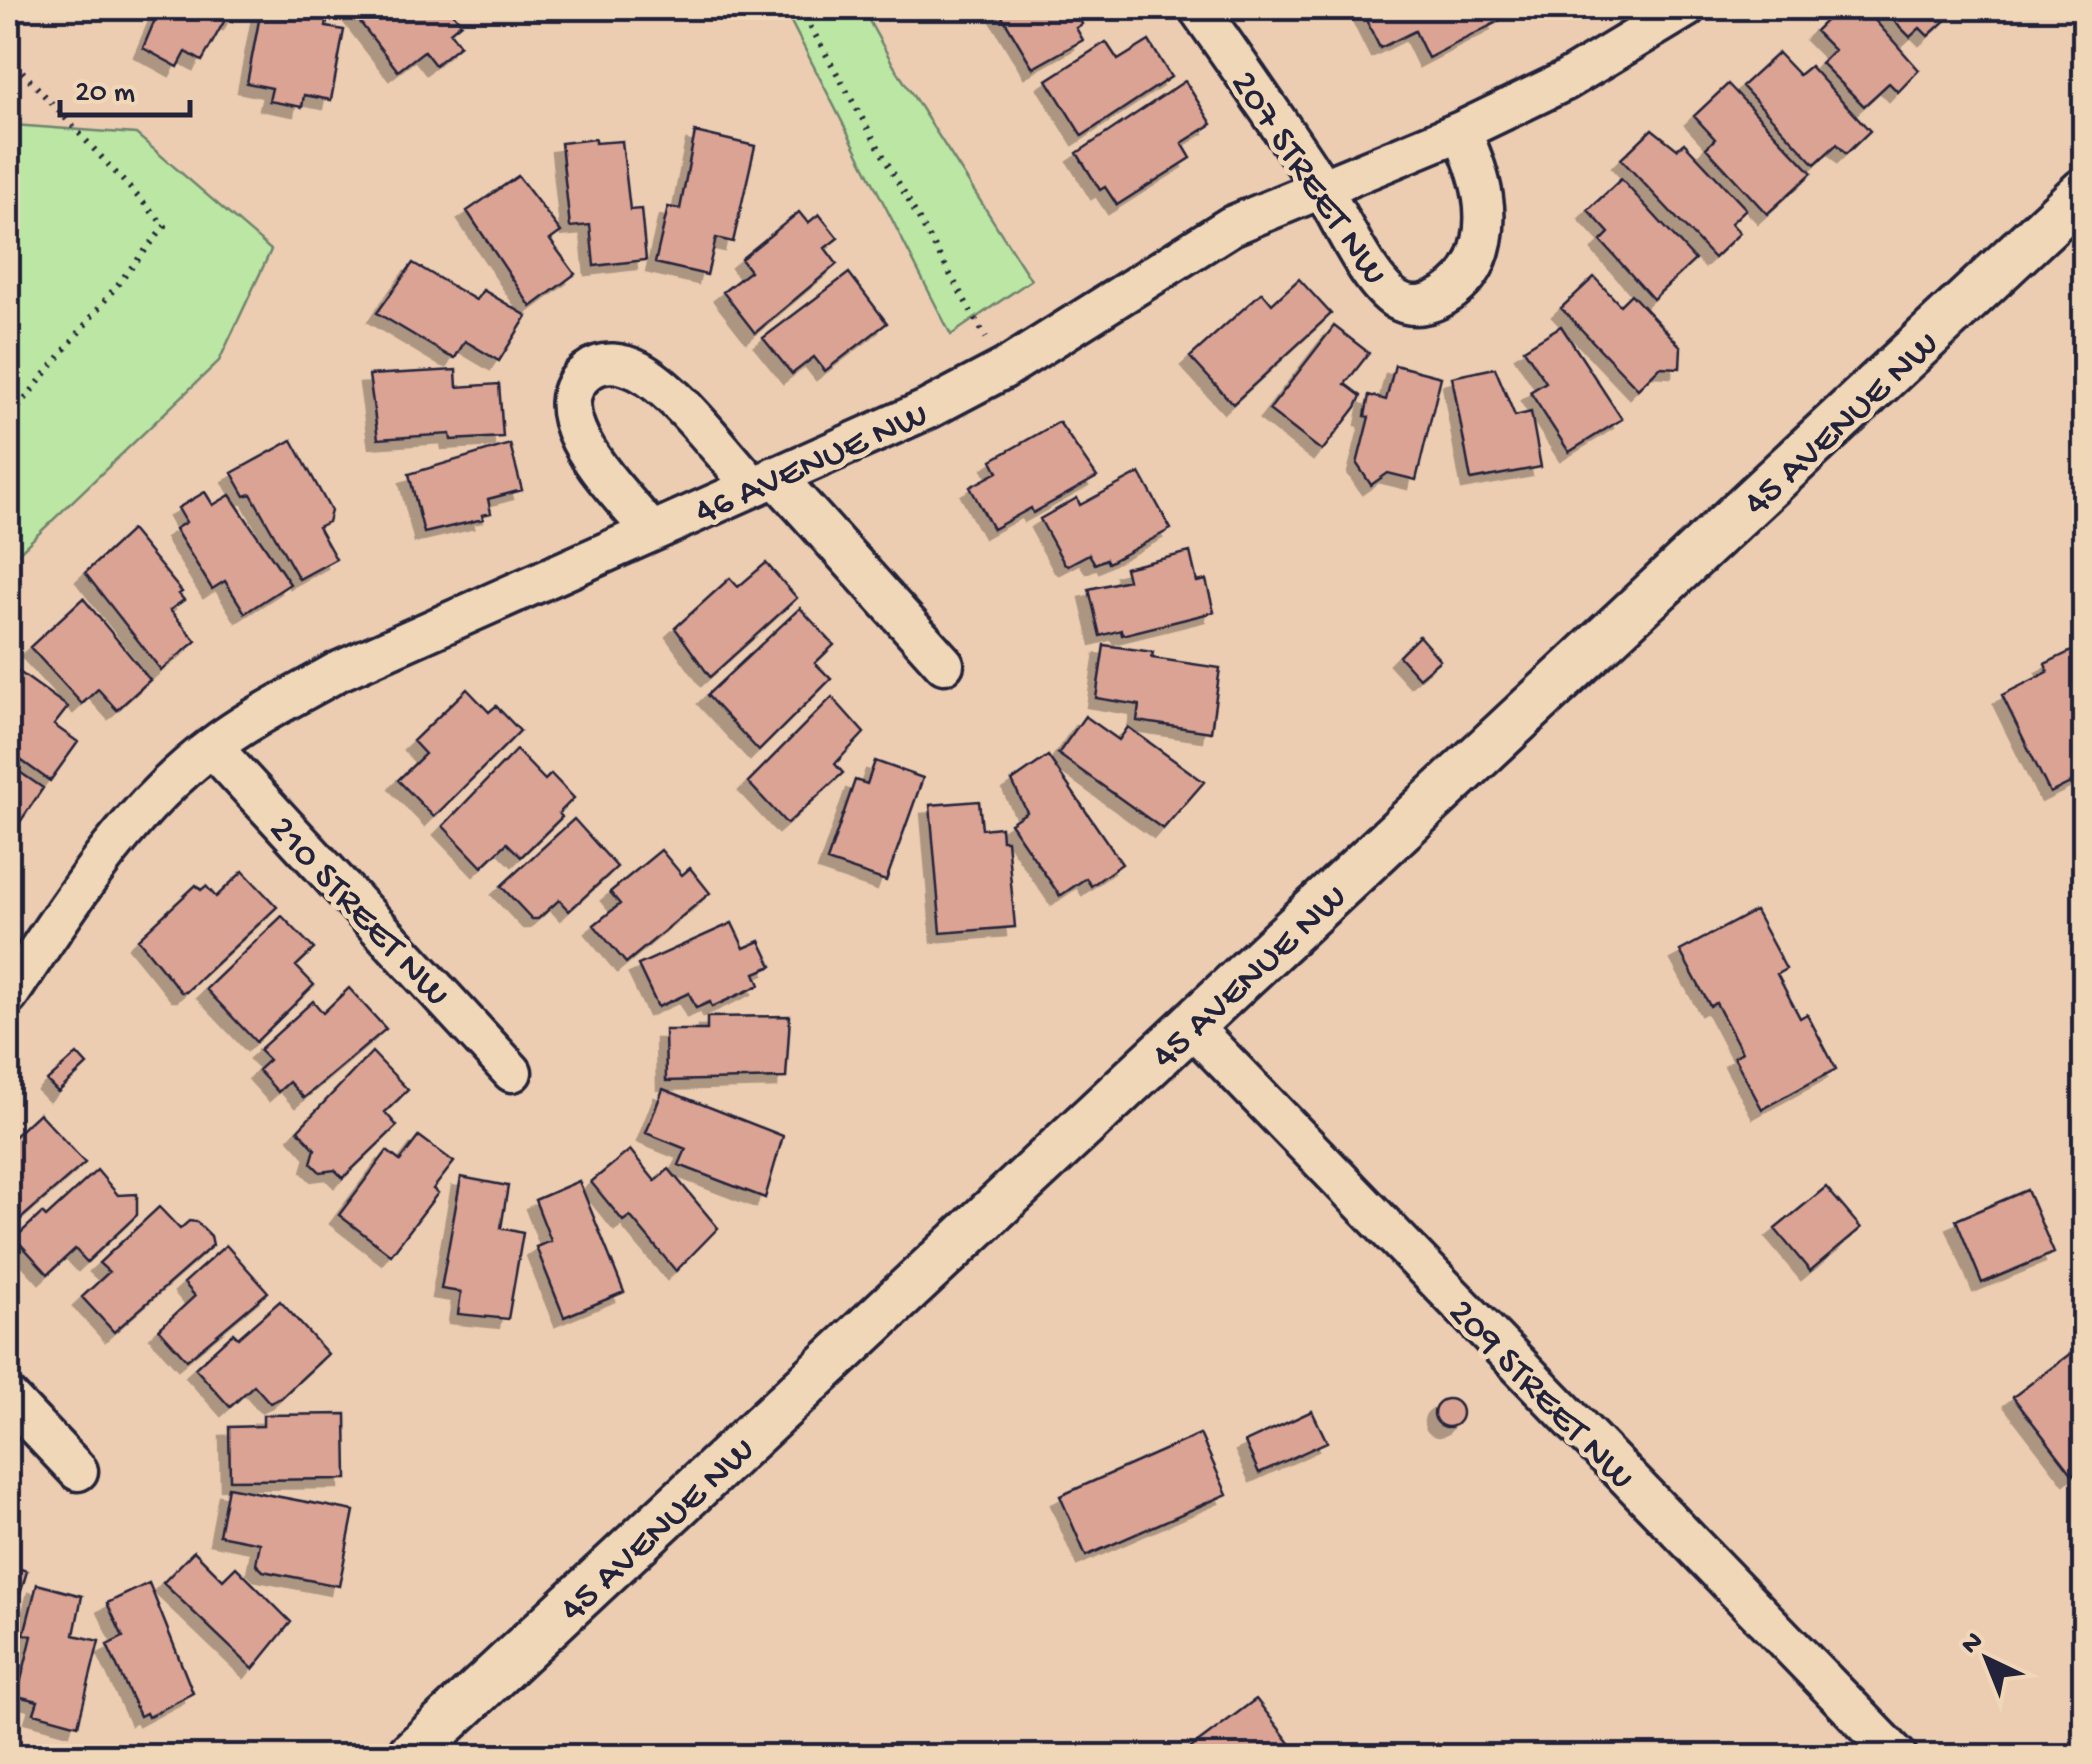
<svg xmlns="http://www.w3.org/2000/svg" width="2092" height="1764" viewBox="0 0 2092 1764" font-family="'Gochi Hand',sans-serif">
<defs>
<filter id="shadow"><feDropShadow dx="-9" dy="9" stdDeviation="0" flood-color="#0004"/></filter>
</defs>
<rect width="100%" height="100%" fill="#eccdb1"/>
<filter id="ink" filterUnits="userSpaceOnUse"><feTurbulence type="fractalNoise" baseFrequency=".01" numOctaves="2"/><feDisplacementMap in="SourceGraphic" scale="20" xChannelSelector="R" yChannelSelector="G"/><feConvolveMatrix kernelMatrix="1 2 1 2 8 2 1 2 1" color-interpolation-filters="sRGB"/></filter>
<g filter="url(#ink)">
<path fill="#bce6a3" stroke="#6f846f" stroke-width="2.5" d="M784,8H862L894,66L1031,280L951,335Z
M13,125L136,134L271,250L219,361L8,563V134Z"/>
<path fill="#dba393" stroke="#22223b" stroke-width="2.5" filter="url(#shadow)" d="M160,8H239L232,21L226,18L202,61L186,52L178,67L143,48Z
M266,8H315L328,12L326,27L344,30L331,100L304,95L302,107L269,101L272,88L247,83L261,10Z
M349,8H449L461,23L450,32L460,45L435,65L424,51L398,71Z
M1097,8L1079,17L1082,24L1076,28L1083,40L1033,68L998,9Z
M1360,8H1492L1499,21L1428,58L1415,31L1380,48Z
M1838,8H1864L1919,70L1898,92L1889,83L1864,106L1821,63L1834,50L1815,31Z
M1881,8H1943L1948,18L1928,36L1920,28L1910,37Z
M1149,41L1171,77L1082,136L1047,80L1106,42L1118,60Z
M1778,53L1799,75L1810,66L1870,131L1846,154L1837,144L1815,164L1742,86Z
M1185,81L1212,124L1182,143L1191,158L1117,205L1105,187L1100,190L1077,153Z
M1728,84L1812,173L1767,214L1706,148L1715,139L1694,116Z
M1652,129L1677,149L1684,143L1746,209L1731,223L1740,233L1714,258L1621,159Z
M695,132L755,146L733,242L716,238L707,275L655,263L668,207L680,209Z
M595,139V143L622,141L630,210L641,209L646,260L594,266L590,225L570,227L561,143Z
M518,176L561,232L550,240L575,274L531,307L467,211Z
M1621,179L1695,260L1653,299L1601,241L1609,233L1588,210Z
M799,212L808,223L819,214L838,238L825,248L837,264L755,333L723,292L750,271L741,259Z
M413,263L476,300L483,290L527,316L499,361L465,341L455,358L449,356L377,313Z
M849,273L887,323L825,371L814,357L792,374L763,338Z
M1594,277L1620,305L1631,294L1681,347L1680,368L1660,367L1638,389L1561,308Z
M1299,279L1331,314L1233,404L1190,357L1262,292L1272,304Z
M1334,326L1369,353L1345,384L1361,396L1356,407L1322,451L1269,410Z
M1561,326L1622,419L1569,452L1530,392L1546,382L1524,349Z
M1395,365L1441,377L1416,480L1388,473L1371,485L1357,464L1369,417L1365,416L1369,395L1386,400Z
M1495,368L1515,416L1531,412L1541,467L1471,480L1452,377Z
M456,370L457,387L499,384L503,437L451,440L450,434L378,439L369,375Z
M1059,422L1097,477L1033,513L1031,508L993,529L970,487L998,472L992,460Z
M292,440L331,511L328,522L318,527L336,559L299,579L251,494L245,496L232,473Z
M510,444L522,490L488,499L491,513L482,515L483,519L424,533L409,474Z
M1140,473L1171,529L1108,563L1106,559L1095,564L1089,554L1068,565L1064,563L1040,519L1077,498L1080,505Z
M205,492L213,505L230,495L290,584L245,613L225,581L212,589L175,529L186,522L178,508Z
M131,530L182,592L179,594L184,600L170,610L196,641L161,670L85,573Z
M1190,552L1197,582L1206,580L1214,612L1122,635L1121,630L1100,636L1089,589L1128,580L1125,568Z
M766,563L797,598L710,677L675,628L730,578L738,587Z
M83,598L150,680L117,710L98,689L82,704L30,647Z
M800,608L834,645L815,663L831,679L759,751L707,695Z
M1419,636L1440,660L1419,678L1399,656Z
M1104,645L1153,652L1152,658L1220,668L1211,732L1137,721L1139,705L1096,698Z
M2084,645V776L2050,793L2002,695L2048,672L2045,664Z
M8,664L68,707L54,725L78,742L50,781L8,751Z
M467,689L489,712L496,706L520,731L434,817L398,780L425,754L413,741Z
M832,697L864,733L835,764L843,773L787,824L748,782Z
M1085,716L1119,740L1128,727L1204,782L1163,829L1058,754Z
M516,750L545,780L551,774L574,798L559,813L562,817L521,857L507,843L482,867L443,826Z
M1048,756L1122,864L1091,886L1086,878L1060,896L1010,823L1027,812L1012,781Z
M875,761L923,778L886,881L827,861L855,780L867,784Z
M8,764L43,788L16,828L8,822Z
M979,801L982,829L1001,827L1002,840H1007L1015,927L941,933L930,805Z
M574,819L617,867L569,911L559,900L538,919H532L501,886Z
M661,850L682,875L690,868L710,893L626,963L594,925L620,904L610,892Z
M243,871L277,907L186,992H181L138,939L196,885L201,890L206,886L216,897Z
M1755,911L1786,969L1777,974L1800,1018L1807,1014L1836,1069L1762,1109L1734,1057L1742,1052L1716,1003L1710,1006L1680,951Z
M282,916L314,949L296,966L314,985L256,1042L206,989Z
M732,923L744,948L760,941L772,966L755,973L760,985L712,1007L710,1002L696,1008L689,993L658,1007L638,965Z
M349,988L386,1029L304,1098L289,1082L278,1092L258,1070L269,1060L259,1050L313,1001L323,1013Z
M790,1016L786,1078L666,1081L665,1030H707V1017Z
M372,1052L408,1090L385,1112L397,1126L343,1178L335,1170L320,1172L311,1163L315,1149L298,1130Z
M77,1054L87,1065L58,1092L47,1081Z
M663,1089L783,1136L765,1198L679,1165L686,1149L646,1133Z
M39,1113L85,1163L9,1229L8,1142Z
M419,1136L454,1162L433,1189L438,1193L391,1255L339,1215L387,1151L400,1161Z
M630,1150L655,1181L669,1169L718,1228L676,1271L630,1216L623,1221L591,1182Z
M97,1170L118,1195L137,1194V1215L87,1262L75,1249L48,1274L15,1238L42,1213L46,1217Z
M461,1177L508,1186L501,1228L523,1233L508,1319L458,1314L461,1292L441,1289Z
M579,1181L624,1292L564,1317L536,1247L551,1241L535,1200Z
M1826,1187L1861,1228L1810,1271L1775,1229Z
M2027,1190L2054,1253L1982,1283L1956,1220Z
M159,1207L180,1229L189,1221L197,1222L211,1236L213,1245L114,1332L82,1297L109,1272L99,1263Z
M226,1245L268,1292L187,1360L159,1329L195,1296L184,1283Z
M280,1301L328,1354L281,1398L270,1403L254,1385L230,1407L195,1368L233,1333L238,1338Z
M2071,1353L2084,1371V1466L2073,1475L2013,1397Z
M1434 1413a14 14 0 1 1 28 0a14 14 0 1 1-28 0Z
M1312,1411L1327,1442L1259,1473L1245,1442Z
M346,1414L347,1479L230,1480L229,1427L263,1426V1415Z
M1200,1434L1227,1494L1086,1556L1060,1496Z
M228,1487L354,1511L339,1586L263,1571L256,1564L260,1543L219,1535Z
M194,1551L223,1580L236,1567L291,1622L253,1669L163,1583Z
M8,1565L27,1571L8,1635Z
M149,1583L193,1693L148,1717L146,1713L140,1716L107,1645L123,1637L107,1603Z
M37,1584L82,1596L74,1635L99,1641L78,1725L34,1713L38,1701L17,1696L32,1636L24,1634Z
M1256,1699L1300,1756H1180Z"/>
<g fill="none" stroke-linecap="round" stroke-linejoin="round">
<defs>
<path id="minor" d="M1198,8C1239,66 1280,124 1319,184C1338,212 1370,289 1401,302C1428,314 1464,287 1475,263C1495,218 1480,173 1461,131
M775,476L944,664
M651,531C623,496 533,413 588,371C603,359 623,363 639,371C678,392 722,453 753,486
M212,747L512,1072
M8,996C67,908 125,812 212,747C250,718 295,696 337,672L928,409L1004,369L1231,226L1461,131L1565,81L1686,8
M1191,1026L1897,1756
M8,1397L78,1471"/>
<path id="tertiary" d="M409,1756L2084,191"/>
</defs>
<use href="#minor" stroke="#22223b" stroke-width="45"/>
<use href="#tertiary" stroke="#22223b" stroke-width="52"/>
<path stroke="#22223b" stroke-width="6" stroke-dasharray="2.5 8" stroke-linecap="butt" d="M800,8L986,338
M8,56L165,226L8,420"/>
<use href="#minor" stroke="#f0d7b8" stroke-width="38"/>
<use href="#tertiary" stroke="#f0d7b8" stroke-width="45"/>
</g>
</g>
<g text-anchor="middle" stroke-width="10" stroke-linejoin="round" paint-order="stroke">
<g font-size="38" fill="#22223b" stroke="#f0d7b8">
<text transform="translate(1312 176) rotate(56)" y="13">207 STREET NW</text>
<text transform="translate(1839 421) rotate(-43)" y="13">45 AVENUE NW</text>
<text transform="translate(810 460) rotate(-24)" y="13">46 AVENUE NW</text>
<text transform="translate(362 909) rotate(47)" y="13">210 STREET NW</text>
<text transform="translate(1247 974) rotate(-43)" y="13">45 AVENUE NW</text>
<text transform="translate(1544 1392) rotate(46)" y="13">209 STREET NW</text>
<text transform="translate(655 1527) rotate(-43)" y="13">45 AVENUE NW</text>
</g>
</g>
<rect width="2092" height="1764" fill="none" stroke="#f0d7b8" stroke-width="40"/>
<rect x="20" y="20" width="2052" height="1724" fill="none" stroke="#22223b" stroke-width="4" filter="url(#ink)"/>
<g transform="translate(1987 1659) rotate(317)" stroke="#f0d7b8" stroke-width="8" paint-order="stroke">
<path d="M0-8L18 38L0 25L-18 38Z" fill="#22223b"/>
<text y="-15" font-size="28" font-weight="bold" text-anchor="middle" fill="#22223b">N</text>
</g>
<path d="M60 100v15h130v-15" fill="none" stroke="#22223b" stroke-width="5"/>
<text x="75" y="100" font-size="30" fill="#22223b" stroke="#f0d7b8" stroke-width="8" paint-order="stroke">20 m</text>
</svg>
